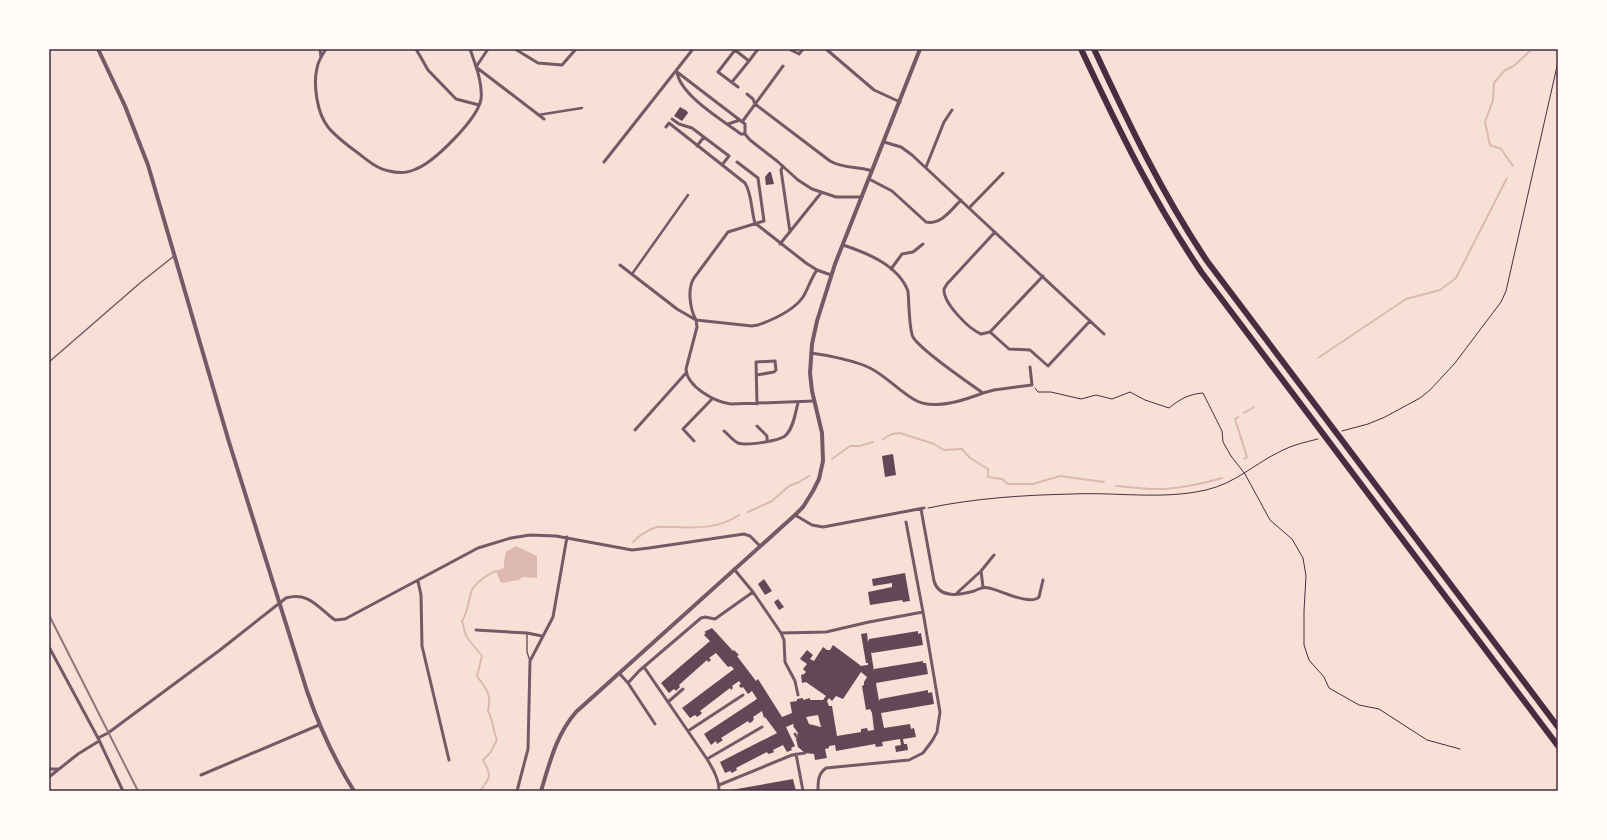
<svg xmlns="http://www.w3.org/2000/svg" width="1607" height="840" viewBox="0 0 1607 840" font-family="'Playfair Display',serif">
<rect width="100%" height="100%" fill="#f7e1d7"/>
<path fill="#dcb8b0" d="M516,546L537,556V578L522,577L519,580L501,583L496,571L504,568V561L506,552Z"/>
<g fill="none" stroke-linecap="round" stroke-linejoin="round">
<path stroke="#dcb8b0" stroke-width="2" d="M1513,166L1501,149L1490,145L1485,122L1493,100L1494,83L1504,71L1515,65L1532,49
M1318,358L1406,299L1440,290L1456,278L1507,178
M1244,413L1254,407
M1238,417L1235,419L1247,457L1244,459
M883,439L892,434L900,433L934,444L944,450L962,449L970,458L988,469V472
M832,459L850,446H860L873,442
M988,474V477L1002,479L1008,484H1033L1060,476L1104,482
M1116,486C1128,487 1139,488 1150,489C1173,490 1201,484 1222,478
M748,512L772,501L789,486L799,482L809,476
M633,542C639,536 646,531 654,528C659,526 667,527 672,527C695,528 719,529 739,515
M480,791C491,777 492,776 483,760L490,753L497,740C493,730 493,720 488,711C492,694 486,689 477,676L482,656L466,636L462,621C469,611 468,597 473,588C478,581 488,574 496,571"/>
</g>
<path fill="#644757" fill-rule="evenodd" d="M680,107L687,111L688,113L682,121L674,116Z
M769,172H771L774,184L766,185L765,177Z
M893,454L896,475L885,477L882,456Z
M905,573L910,601L903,602L902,600L870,605L868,592L892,587V583L873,586L872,579Z
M764,579L772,591L765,595L758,584Z
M778,599L784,607L779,610L774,602Z
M712,628L733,651L734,650L739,655L737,656L756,681L758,679L782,717L792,713L790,702L797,701V699L803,698V700L810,698V700H823L826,696L806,682L802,683L801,675L804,674L806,672L803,669L807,664L800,659L807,650L813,655L810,659L814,661L823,647L827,650H830L833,645L860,665V666L868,665V663H866L861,634L867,633L868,642L869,639L918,631V634L921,633L923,645L872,653L871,652L874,671V669L923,661V663H926L928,674L876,683L879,701L880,699L928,690V693L932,692L934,704L881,713L884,728L910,724L911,729L914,728L916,737L903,739L904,744H907L908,750L896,752L895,746L901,745L900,739L882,742L883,746L876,747L875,744L836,751L835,745L829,746V748L825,749L827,758L815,760L814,754L805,753L798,747L796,739L798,733L793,726L794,725L793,724L786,727L795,746L791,748L792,750L787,752L783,745L773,750L774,752L772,753L768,754L767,752L736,768L737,770L732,773L730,771L725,773L720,762L777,733L765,717L764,718L762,711L753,717L754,719L752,722L749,723L748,721L721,738L723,740L717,744L716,741L711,745L704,734L757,699L752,691L748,694L743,687L741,688L740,687L739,685L741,684L739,681L732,686L733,688L731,690L730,688L700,711L702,713L700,715L697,717L695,715L690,718L682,708L734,669L731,666L728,667L716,653L709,658L711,660L710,661L708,662L707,660L679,685L680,687L676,691L674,689L669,693L661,683L710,641L704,635L706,633L704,632ZM861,672L867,677L864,682V685L862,686L866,710L870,709L872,713L874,730L868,731L867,728L861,729V732L837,736L832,706H829L827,701L829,698L832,701L836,696L843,699ZM818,715L821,727L809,724L806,717Z
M793,779L796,791H731V790Z"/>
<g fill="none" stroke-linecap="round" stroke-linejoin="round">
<path stroke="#4a2c40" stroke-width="1" d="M1035,388L1038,392H1051L1081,399L1096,395L1112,399L1130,392L1145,400L1169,408C1180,399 1189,394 1203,393L1222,431L1223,442L1231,456L1245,474L1270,520L1292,539L1303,558L1306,576L1304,611V645L1309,660L1324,677L1329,688L1359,705L1379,709L1427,740L1460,749
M1342,431L1368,424L1385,417L1420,398L1430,390L1455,363L1501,302L1506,291L1558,62
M928,508C976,498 1025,495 1073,494C1117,492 1162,500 1206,490C1236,483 1254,464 1281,451C1292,445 1306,442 1318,439"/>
<path stroke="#755966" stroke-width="1.5" d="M49,362L140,283L174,256
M527,633V652L530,661"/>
<path stroke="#755966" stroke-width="2.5" d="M538,115L582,108
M632,274L688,195"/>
<path stroke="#755966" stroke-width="3" d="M320,49L321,57
M326,49C322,55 318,61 317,68C313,85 317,113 328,127C336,137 347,145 358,153C367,160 377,169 389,171C397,173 408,173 416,169C434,162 478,119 481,99C483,83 475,64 470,49
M416,49L428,70L456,99L479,105
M488,49L476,67L544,119
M515,49L538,63L562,65L576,49
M789,49L799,54L803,49
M826,49L874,90L900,102
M749,61L758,49
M677,72C680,95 722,120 741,134H745L750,140L777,161L798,180L812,189L836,197H862
M677,72L745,124V134
M732,82L749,61L735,50L718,72L738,87
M747,94L753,99L755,104L830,161C843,169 858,166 872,171
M672,119L679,124L692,128L729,156L722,165
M742,122L783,66
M728,124L740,120
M666,127L669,123L745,183C752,194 751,210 755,223L806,263L817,270
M884,142L901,147L912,155L1104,334
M697,146L704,137
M604,162L693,49
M737,162L758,178L764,221L728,232L694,278C687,289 690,309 696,320L752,326L758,325C772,320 794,310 803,297C808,289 811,278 817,270L831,275
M783,166L781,170L790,232
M926,167L944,122L952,110
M869,179L892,191L926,222C941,225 951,210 961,200
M969,208L1003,173
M995,232L947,284L944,289C943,303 969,329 981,334L990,332L1043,276
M780,244L821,193
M620,265L677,309L696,320L697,327L686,369C687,387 715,402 731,404L814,401
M891,269L902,254L913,252L923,244
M990,332L1009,349L1030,350L1048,366L1090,321
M811,353C827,355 856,361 870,368C886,376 899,391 915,400C933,411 965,400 983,393C969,383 920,350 913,337C909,329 909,302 908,291C898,265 867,253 843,245
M757,375L774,372L776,370L775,361L756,362L757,404
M983,393L994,390L1032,385L1030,367
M757,426L767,436V441
M635,430L686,373
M724,431C728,434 733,441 738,443C746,446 781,441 786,435C794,427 795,413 798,403
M694,441L683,429L712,399
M921,509L934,581C939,599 960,595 974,591C979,589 983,586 989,588C1000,590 1030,606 1039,597L1043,580
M795,515L812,525L823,527L924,508
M734,569L753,592L781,633L826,632L869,622L923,612L906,522
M418,581L421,595L422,646L449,760
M983,587L981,571L994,555
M957,593L981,571
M476,630L527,633L542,636
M781,633L784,640L785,662L795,681L798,695
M49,647L98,738L123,791
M644,667L707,759C713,769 719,779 719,791
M619,673L628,683
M668,702L683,689
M655,724L628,683L639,671L701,618L705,617L715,619L753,592
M688,731L743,695
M795,734L797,737
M98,738L108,733L220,650L286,598C307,592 316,605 331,617L335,620L345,619L478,548L511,538L530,535L556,536L632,550L649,548L744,534L750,536L760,546
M796,754L803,791
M707,759L762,727
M49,769H59
M201,775L319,725
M49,777L78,754L99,741
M719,785L792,755L805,753
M517,791L528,749L530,661L553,617L567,537
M818,791C818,781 818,774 826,768L909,760L923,753L932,741L937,732L940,712L923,612"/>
<path stroke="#755966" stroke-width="4" d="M98,49L125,106L148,165L229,442L307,691C319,726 334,759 354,791
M541,791C550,762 556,735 576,712L795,515L803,507L813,491L819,479L823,461L822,433L812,391L810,373L812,344L817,321L835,264L920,49"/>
<path stroke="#4a2c40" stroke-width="6" d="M1081,49C1118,128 1153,201 1202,273L1558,746
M1094,49C1128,122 1162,194 1207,261L1558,727"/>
<path stroke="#8f747c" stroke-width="2" d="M49,615L138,791"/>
</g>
<rect width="1607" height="840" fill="none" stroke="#fffaf5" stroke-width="100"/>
<rect x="50" y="50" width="1507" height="740" fill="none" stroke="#4a2c40" stroke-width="1.5"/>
</svg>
